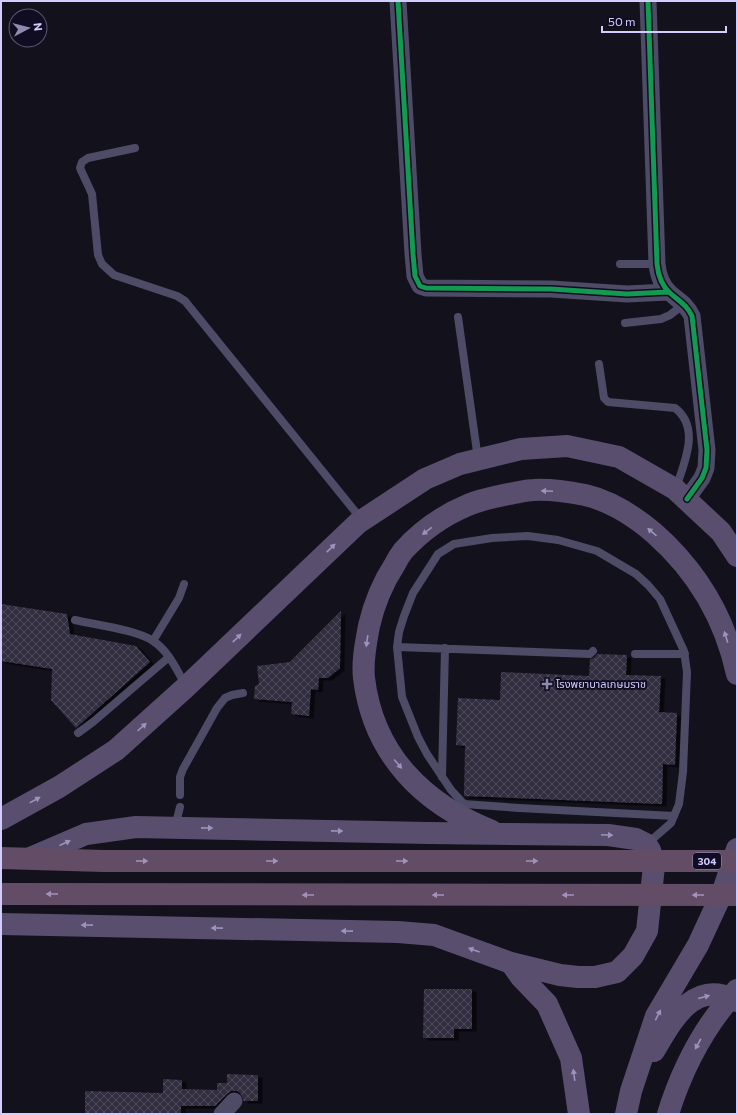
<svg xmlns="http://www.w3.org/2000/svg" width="738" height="1115" viewBox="0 0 738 1115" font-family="Commissioner,'Noto Sans Thai',sans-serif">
<defs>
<pattern id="building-cross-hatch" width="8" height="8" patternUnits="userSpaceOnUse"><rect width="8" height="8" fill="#312e3f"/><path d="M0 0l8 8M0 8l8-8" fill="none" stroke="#4e4b5c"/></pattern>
<filter id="shadow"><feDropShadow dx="4.5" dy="2.5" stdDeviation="0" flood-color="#0009"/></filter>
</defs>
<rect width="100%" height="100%" fill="#13111c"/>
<path fill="url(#building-cross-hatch)" filter="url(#shadow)" d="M1,604L67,614L70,634L136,646L150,662L76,728L51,700L52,669L1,661Z
M341,611L340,668L328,678H319L318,690L311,689L309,716L291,714L292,702L254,699L255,686L259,684L257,666L290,662Z
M597,654L627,655L626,675L661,676L659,712L677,713L675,765L663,764L662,804L464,796L465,746L456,745L458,698L500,700L501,672L589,676L590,659L594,658Z
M424,989H472V1029H454V1038H423Z
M227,1074L258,1075V1101H244L240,1093L237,1091H231L227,1094L215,1106H181V1114H85V1091L163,1093V1079L182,1080V1089L217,1090V1083H227Z"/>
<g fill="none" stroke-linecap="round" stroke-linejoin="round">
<path stroke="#4d4b65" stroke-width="8" d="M135,148L88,158L82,162L80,168L92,194L98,255L102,264L114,275L177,296L185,301L362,520
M620,264H657
M458,317L478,459
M625,323L661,319L670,315L684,304
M599,364L604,398L608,402L675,408C701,428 684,463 676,488
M75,620C96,625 137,630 153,641C169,651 177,671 186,686
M153,641L179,598L184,584
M397,647L590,654L593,651
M635,654H685
M78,733L93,722L169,657
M442,777L445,648
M180,795V777L183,769L217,708L225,698L232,695L243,693
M175,827L180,807
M647,844L671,823L679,804L683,772L687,672L684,651L660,599L648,585L636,574L597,551L558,540L528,536L492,538L454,544L438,554L413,593L404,616L399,632L397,647L402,697L418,737L427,754L451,790L464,804L519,808L674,816"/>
<path stroke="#4d4b65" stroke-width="17" d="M398,1L413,254L415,276L420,286L426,288L551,289L627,294L668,292
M648,1L657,264C658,274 661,285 670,293C679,301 687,305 692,316L707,450L706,468L702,478L687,499
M222,1114L234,1101"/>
<path stroke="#5a4e6e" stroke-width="22" d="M1,819L59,787L116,750L186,687L358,523L425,479L460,464L521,449L567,446L619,457L675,489L721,532L737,556
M492,831C423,804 373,754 364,678C362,661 366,642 369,626C374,604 382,584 395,564C397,560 400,555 403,551C420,532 444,515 468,505C482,499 499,496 514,493C520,492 527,490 534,490C550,489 569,492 585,495C611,501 634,516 654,533C697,571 725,618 737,674
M1,924L398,932L434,935L511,963L560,975L578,977H595L617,972L633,956L647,931L654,866L650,850L646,844L636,839L608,835L428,833L136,827L86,834L30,858
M511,963L521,977L547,1004L571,1058L579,1114
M654,1051C673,1019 694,978 737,1001
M626,1114L631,1091L656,1016L698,945L723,891L737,849
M668,1114C682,1069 705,1025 737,990"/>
<path stroke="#634c66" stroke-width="22" d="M1,858L103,861H737
M1,894L737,895"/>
<defs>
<path id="cycleway" d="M398,1L413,254L415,276L420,286L426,288L551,289L627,294L668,292
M648,1L657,264C658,274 661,285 670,293C679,301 687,305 692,316L707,450L706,468L702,478L687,499"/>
</defs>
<use href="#cycleway" stroke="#100c21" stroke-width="8"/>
<use href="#cycleway" stroke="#139951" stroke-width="5"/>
</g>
<defs><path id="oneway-solid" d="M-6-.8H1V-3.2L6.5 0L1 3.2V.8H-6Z"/></defs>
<g fill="#9c93be">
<use href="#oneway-solid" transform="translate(547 491) rotate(-177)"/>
<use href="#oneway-solid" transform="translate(427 531) rotate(143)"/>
<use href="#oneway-solid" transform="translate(652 532) rotate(-139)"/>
<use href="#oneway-solid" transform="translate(331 548) rotate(-44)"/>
<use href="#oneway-solid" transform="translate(726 637) rotate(-107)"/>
<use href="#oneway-solid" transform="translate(237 638) rotate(-44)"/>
<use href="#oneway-solid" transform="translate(367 641) rotate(98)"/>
<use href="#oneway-solid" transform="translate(142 727) rotate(-42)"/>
<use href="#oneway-solid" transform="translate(398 764) rotate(50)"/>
<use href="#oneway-solid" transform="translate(35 800) rotate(-29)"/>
<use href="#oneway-solid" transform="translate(207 828) rotate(1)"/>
<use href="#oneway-solid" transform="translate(337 831) rotate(1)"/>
<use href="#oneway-solid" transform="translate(607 835) rotate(3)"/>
<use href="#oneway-solid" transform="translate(65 843) rotate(-24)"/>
<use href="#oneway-solid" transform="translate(87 925) rotate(-179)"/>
<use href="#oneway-solid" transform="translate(217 928) rotate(-179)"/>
<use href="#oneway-solid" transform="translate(347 931) rotate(-179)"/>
<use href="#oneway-solid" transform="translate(474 950) rotate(-160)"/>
<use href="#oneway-solid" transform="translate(704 997) rotate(-15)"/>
<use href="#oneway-solid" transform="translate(658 1015) rotate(-64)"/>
<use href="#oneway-solid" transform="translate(698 1044) rotate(119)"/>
<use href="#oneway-solid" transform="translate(574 1075) rotate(-98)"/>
</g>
<g fill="#a092ba">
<use href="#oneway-solid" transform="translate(142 861)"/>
<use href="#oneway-solid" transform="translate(272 861)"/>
<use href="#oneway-solid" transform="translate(402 861)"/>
<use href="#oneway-solid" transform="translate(532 861)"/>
<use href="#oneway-solid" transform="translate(52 894) rotate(-180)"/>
<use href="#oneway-solid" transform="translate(308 895) rotate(-180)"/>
<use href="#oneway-solid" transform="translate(438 895) rotate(-180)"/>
<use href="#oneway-solid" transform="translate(568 895) rotate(-180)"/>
<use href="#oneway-solid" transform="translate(698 895) rotate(-180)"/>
</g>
<path fill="#8f8bb0" stroke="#100c21" stroke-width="1.5" d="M545 678h4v4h4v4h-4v4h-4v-4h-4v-4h4z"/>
<g text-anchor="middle" stroke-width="4" stroke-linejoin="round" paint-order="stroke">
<rect fill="#100c21" stroke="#9892bc" stroke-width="1" x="693" y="853" width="28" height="16" rx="3"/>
<g font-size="10" font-weight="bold" fill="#d2ccff">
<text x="707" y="865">304</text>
</g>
<g font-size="11" fill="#d2ccff" stroke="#100c21" text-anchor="start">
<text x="556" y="688">โรงพยาบาลเกษมราช</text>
</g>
</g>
<rect width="738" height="1115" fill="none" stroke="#d2ccff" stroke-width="4"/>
<g transform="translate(28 28) rotate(83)"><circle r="19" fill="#100c21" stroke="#5e597a"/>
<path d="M0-3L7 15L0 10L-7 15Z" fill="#8f8bb0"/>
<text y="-6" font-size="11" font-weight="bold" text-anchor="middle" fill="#d2ccff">N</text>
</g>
<path d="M602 26v6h124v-6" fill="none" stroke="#d2ccff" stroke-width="2"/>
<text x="608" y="26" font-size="12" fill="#d2ccff" stroke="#100c21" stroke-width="3" paint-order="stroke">50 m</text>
</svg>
